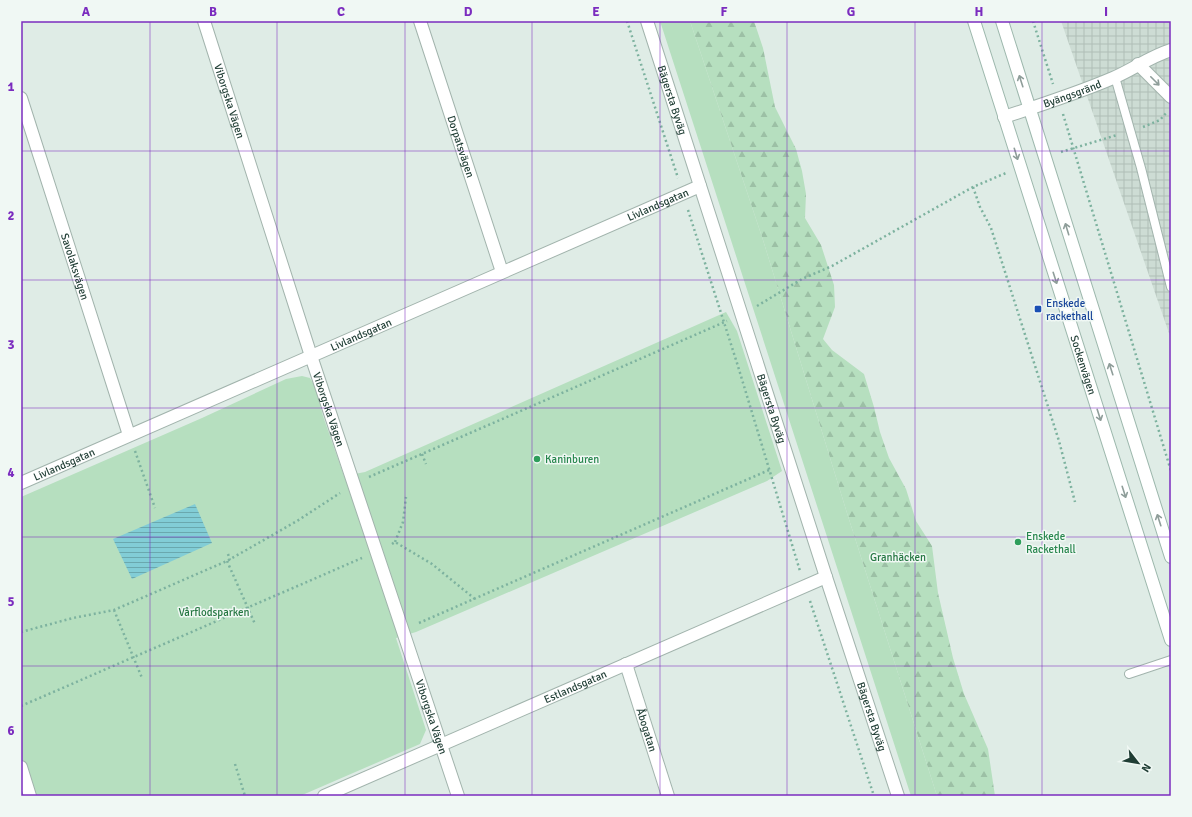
<svg xmlns="http://www.w3.org/2000/svg" width="1192" height="817" viewBox="0 0 1192 817" font-family="Signika,sans-serif">
<defs>
<pattern id="industrial-grid" width="8" height="8" patternUnits="userSpaceOnUse"><rect width="8" height="8" fill="#cddcd4"/><path d="M0 4h8M4 0v8" fill="none" stroke="#b0beb7"/></pattern>
<pattern id="forest-firs" width="22" height="20" patternUnits="userSpaceOnUse"><rect width="22" height="20" fill="#b6dfbf"/><path d="M5 1l3.5 6h-7zM16 11l3.5 6h-7z" fill="#9cc0a5"/></pattern>
<pattern id="water-rules" width="6" height="5" patternUnits="userSpaceOnUse"><rect width="6" height="5" fill="#82cdd6"/><path d="M0 2.5h6" fill="none" stroke="#6aa8ae"/></pattern>
</defs>
<rect width="100%" height="100%" fill="#dfece6"/>
<path fill="url(#industrial-grid)" d="M1061,21H1171V339L1106,151Z"/>
<path fill="#b6dfbf" d="M660,21H690L763,240L847,513L937,796H911Z
M726,312L737,331L782,471L767,481L416,632L396,638L426,730L420,744L300,796H21V497L202,418L286,379L302,376L310,378L315,387L323,416L344,476L365,472Z"/>
<path fill="url(#forest-firs)" d="M690,21H754L763,48L775,107L796,149L802,171L806,194L805,218L821,245L834,285L835,307L823,339L832,350L864,374L874,407L880,432L889,458L906,489L916,521L932,546L938,593L953,658L964,694L988,749L995,796H937L847,513L763,240Z"/>
<path fill="url(#water-rules)" d="M195,504L212,543L132,579L113,539Z"/>
<g fill="none" stroke-linecap="round" stroke-linejoin="round">
<defs>
<path id="lane" d="M1115,77L1141,168L1171,287
M1129,674L1171,660"/>
<g id="street">
<path id="s1" d="M204,21L311,356L458,796"/>
<path id="s2" d="M420,21L502,272"/>
<path id="s3" d="M647,21L826,577L898,796"/>
<path d="M1138,64L1171,97"/>
<path id="s4" d="M21,98L129,435"/>
<path id="s5" d="M1004,117C1041,105 1078,93 1113,78C1134,69 1149,57 1171,50"/>
<path id="s6" d="M21,483L700,186"/>
<path id="s7" d="M626,664L668,796"/>
<path d="M21,767L30,796"/>
<path id="s8" d="M324,796L826,577"/>
</g>
<g id="secondary">
<path id="s9" d="M974,21L1171,640"/>
<path d="M1002,21L1171,557"/>
</g>
</defs>
<use href="#lane" stroke="#a2b4ad" stroke-width="10"/>
<use href="#street" stroke="#a2b4ad" stroke-width="14"/>
<use href="#secondary" stroke="#9db8ad" stroke-width="14"/>
<path stroke="#7db29f" stroke-width="2.5" stroke-dasharray="2 3" stroke-linecap="butt" d="M627,21L678,178
M1033,21L1053,84
M1063,114L1171,471
M1143,127L1160,120L1167,112
M1061,152L1117,135
M973,187L980,207L991,228L1059,441L1075,502
M688,210L737,363L800,571
M757,306L802,279L832,266L973,187L1006,173
M135,451L155,508
M422,454L426,464
M369,477L727,321
M395,542L403,522L406,497
M392,544L395,542L432,564L475,599
M228,554L230,560
M227,561L255,624
M810,601L874,796
M114,610L142,678
M419,623L769,470
M21,632L73,618L114,610L227,561L297,521L340,493
M21,706L362,558
M235,764L245,796"/>
<use href="#lane" stroke="#fff" stroke-width="8"/>
<use href="#street" stroke="#fff" stroke-width="12"/>
<use href="#secondary" stroke="#fff" stroke-width="12"/>
</g>
<defs><path id="oneway-shaft" d="M-6 0H5M1.5-3L5.5 0L1.5 3" fill="none" stroke-width="1.6" stroke-linecap="round" stroke-linejoin="round"/></defs>
<g stroke="#8f9e9a">
<use href="#oneway-shaft" transform="translate(1021 81) rotate(-108)"/>
<use href="#oneway-shaft" transform="translate(1155 81) rotate(45)"/>
<use href="#oneway-shaft" transform="translate(1016 154) rotate(73)"/>
<use href="#oneway-shaft" transform="translate(1067 229) rotate(-107)"/>
<use href="#oneway-shaft" transform="translate(1055 278) rotate(72)"/>
<use href="#oneway-shaft" transform="translate(1111 369) rotate(-108)"/>
<use href="#oneway-shaft" transform="translate(1099 415) rotate(72)"/>
<use href="#oneway-shaft" transform="translate(1124 492) rotate(72)"/>
<use href="#oneway-shaft" transform="translate(1159 520) rotate(-108)"/>
</g>
<path fill="none" stroke="#7b2cbf" stroke-width="1" stroke-opacity="0.55" d="M150,21V796M277,21V796M405,21V796M532,21V796M660,21V796M787,21V796M915,21V796M1042,21V796M21,151H1171M21,280H1171M21,408H1171M21,537H1171M21,666H1171"/>
<rect fill="#1a4fb4" stroke="#f0f8f4" stroke-width="1.5" x="1034" y="305" width="8" height="8" rx="2"/>
<g fill="#2e9e5b" stroke="#f0f8f4" stroke-width="1.5">
<circle cx="537" cy="459" r="4"/>
<circle cx="1018" cy="542" r="4"/>
</g>
<g text-anchor="middle" stroke-width="3" stroke-linejoin="round" paint-order="stroke">
<g font-size="11" fill="#1f3d34" stroke="#f0f8f4">
<text dy="4" stroke="none"><textPath href="#s5" startOffset="72">Byängsgränd</textPath></text>
<text dy="4" stroke="none"><textPath href="#s3" startOffset="83">Bägersta Byväg</textPath></text>
<text dy="4" stroke="none"><textPath href="#s1" startOffset="84">Viborgska Vägen</textPath></text>
<text dy="4" stroke="none"><textPath href="#s2" startOffset="132">Dorpatsvägen</textPath></text>
<text dy="4" stroke="none"><textPath href="#s6" startOffset="695">Livlandsgatan</textPath></text>
<text dy="4" stroke="none"><textPath href="#s4" startOffset="177">Savolaksvägen</textPath></text>
<text dy="4" stroke="none"><textPath href="#s6" startOffset="371">Livlandsgatan</textPath></text>
<text dy="4" stroke="none"><textPath href="#s9" startOffset="361">Sockenvägen</textPath></text>
<text dy="4" stroke="none"><textPath href="#s1" startOffset="408">Viborgska Vägen</textPath></text>
<text dy="4" stroke="none"><textPath href="#s3" startOffset="407">Bägersta Byväg</textPath></text>
<text dy="4" stroke="none"><textPath href="#s6" startOffset="47">Livlandsgatan</textPath></text>
<text dy="4" stroke="none"><textPath href="#s8" startOffset="274">Estlandsgatan</textPath></text>
<text dy="4" stroke="none"><textPath href="#s1" startOffset="732">Viborgska Vägen</textPath></text>
<text dy="4" stroke="none"><textPath href="#s3" startOffset="731">Bägersta Byväg</textPath></text>
<text dy="4" stroke="none"><textPath href="#s7" startOffset="69">Åbogatan</textPath></text>
</g>
<g font-size="11" fill="#164399" stroke="#f0f8f4" text-anchor="start">
<text x="1046" y="307">Enskede<tspan x="1046" dy="13">rackethall</tspan></text>
</g>
<g font-size="11" fill="#27864d" stroke="#f0f8f4" text-anchor="start">
<text x="545" y="463">Kaninburen</text>
<text x="1026" y="540">Enskede<tspan x="1026" dy="13">Rackethall</tspan></text>
</g>
<g font-size="11" fill="#257742" stroke="#f0f8f4">
<text x="898" y="561">Granhäcken</text>
<text x="214" y="616">Vårflodsparken</text>
</g>
</g>
<rect width="1192" height="817" fill="none" stroke="#f0f8f4" stroke-width="44"/>
<g transform="translate(1138 763) rotate(121)" stroke="#f0f8f4" stroke-width="3" paint-order="stroke">
<path d="M0-3L7 15L0 10L-7 15Z" fill="#1f3d34"/>
<text y="-6" font-size="11" font-weight="bold" text-anchor="middle" fill="#1f3d34">N</text>
</g>
<rect x="22" y="22" width="1148" height="773" fill="none" stroke="#7b2cbf" stroke-width="1.5"/>
<g font-size="13" text-anchor="middle" font-weight="bold" fill="#7b2cbf">
<text x="86" y="16">A</text>
<text x="213" y="16">B</text>
<text x="341" y="16">C</text>
<text x="468" y="16">D</text>
<text x="596" y="16">E</text>
<text x="724" y="16">F</text>
<text x="851" y="16">G</text>
<text x="979" y="16">H</text>
<text x="1106" y="16">I</text>
<text x="11" y="91">1</text>
<text x="11" y="220">2</text>
<text x="11" y="349">3</text>
<text x="11" y="477">4</text>
<text x="11" y="606">5</text>
<text x="11" y="735">6</text>
</g>
</svg>
